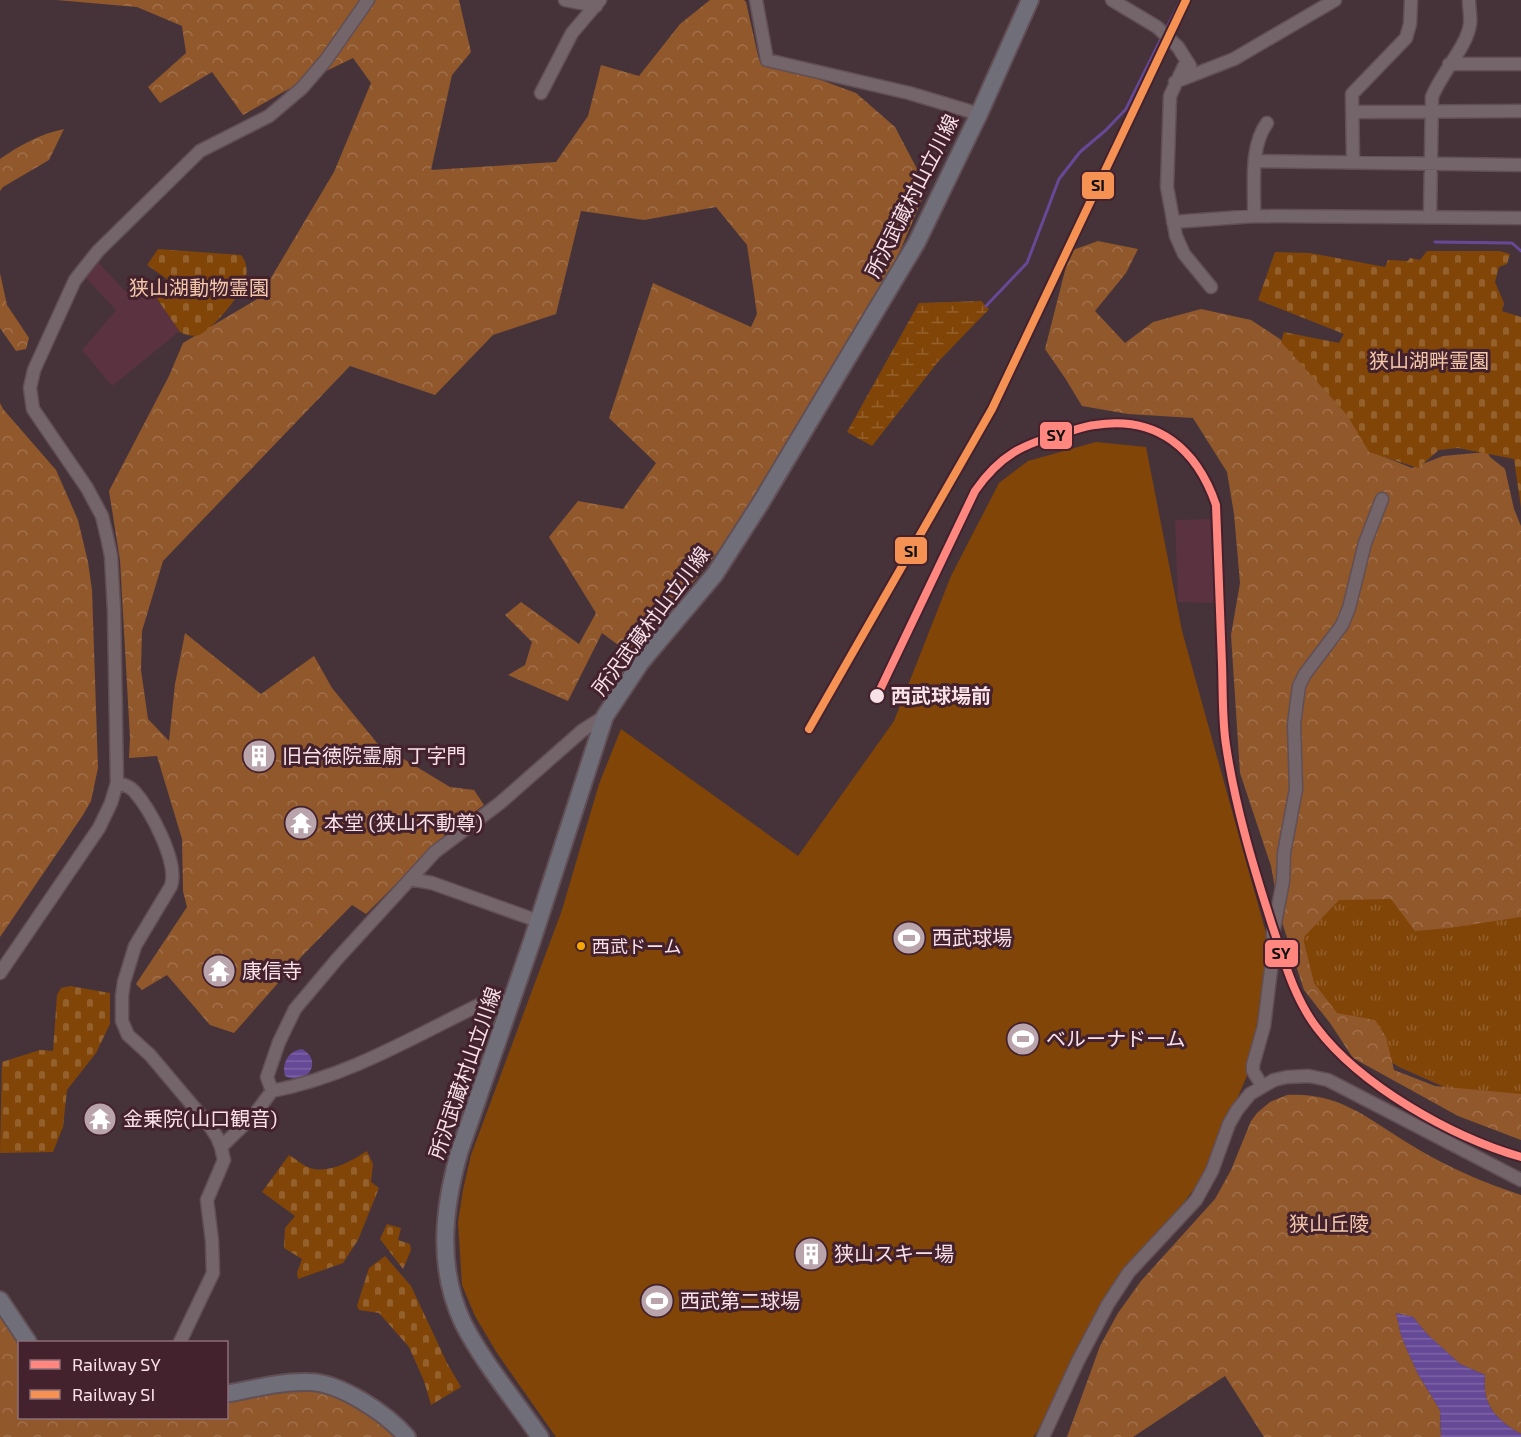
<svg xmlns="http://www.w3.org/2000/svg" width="1521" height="1437" viewBox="0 0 1521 1437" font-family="'Exo 2','Noto Sans JP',sans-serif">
<defs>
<pattern id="grass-tufts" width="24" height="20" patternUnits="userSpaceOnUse" patternTransform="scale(1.5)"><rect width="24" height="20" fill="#814508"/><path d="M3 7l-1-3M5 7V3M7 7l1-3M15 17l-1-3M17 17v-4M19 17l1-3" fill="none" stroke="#94602c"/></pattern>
<pattern id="forest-crowns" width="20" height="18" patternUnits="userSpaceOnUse" patternTransform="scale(1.5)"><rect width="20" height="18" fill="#91582c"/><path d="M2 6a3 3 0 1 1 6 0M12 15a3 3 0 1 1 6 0" fill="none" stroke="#a1704b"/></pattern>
<pattern id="wetland-marsh" width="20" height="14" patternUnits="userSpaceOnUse" patternTransform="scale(1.5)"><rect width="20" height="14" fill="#814508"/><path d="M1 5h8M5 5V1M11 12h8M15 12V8" fill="none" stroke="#94602c"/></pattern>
<pattern id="cemetery-stones" width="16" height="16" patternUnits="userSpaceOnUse" patternTransform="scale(1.5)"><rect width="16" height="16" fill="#814508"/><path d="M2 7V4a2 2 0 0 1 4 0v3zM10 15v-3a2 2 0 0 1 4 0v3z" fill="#94602c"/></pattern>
<pattern id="water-rules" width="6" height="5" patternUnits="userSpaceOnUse" patternTransform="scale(1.5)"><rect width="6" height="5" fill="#664996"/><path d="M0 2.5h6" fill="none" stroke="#7d63a5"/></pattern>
</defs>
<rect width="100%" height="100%" fill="#46333a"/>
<path fill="#5a3240" d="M97,261L125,291L132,285L155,297L180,331L112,386L82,350L116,310L85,277Z
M1211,519L1214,603L1178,602L1175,520Z"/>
<path fill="url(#grass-tufts)" d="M1521,651V1117L1496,1110L1399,1067L1336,1027L1317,1007L1306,977L1284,867Z"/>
<path fill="url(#forest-crowns)" d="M56,0H459L471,52L452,75L431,170L556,162L588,116L601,65L639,76L680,24L710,0H744L746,2L759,60H767L856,93L895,127L927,188L890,274L729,538L633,656L602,633L568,701L508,675L525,665L532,642L505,615L521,602L579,644L596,613L549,537L578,501L623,509L656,463L609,418L653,283L751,327L757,314L747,245L716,207L644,220L581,211L556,314L493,335L435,395L350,366L163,561L142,631L141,670L148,719L169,741L175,684L185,633L261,694L314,656L332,688L377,743L450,787L474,790L484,805L451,829L366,914L352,905L301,957L234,1033L210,1025L167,975L142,990L136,984L187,907L183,891L182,839L157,756L129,758L130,738L120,560L109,491L169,376L183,343L259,298L334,172L371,83L353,58L285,91L243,115L212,72L160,103L148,87L186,53L182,26L137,7Z
M64,129L49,160L3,187L0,191V159C20,145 40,134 64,129Z
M1098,241L1138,249L1126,273L1095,311L1125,343L1153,322L1201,309L1251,320L1280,339L1348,407L1372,452L1412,468L1443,456L1487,452L1490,457L1505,469L1514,509L1521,526V917L1449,928L1415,931L1391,899L1339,900L1303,938L1314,983L1337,1013L1375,1020L1386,1037L1394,1070L1435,1086L1521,1094V1140L1458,1116L1353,1058L1330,1023L1304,990L1280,916L1271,866L1240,773L1231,635L1240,583L1234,514L1227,472L1193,418L1128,414L1082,406L1065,378L1045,349L1070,251Z
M0,273L7,305L29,338L26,349L16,351L0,328Z
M0,403L3,409L56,470L78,520L88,562L92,590L98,768L91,801L83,815L0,937Z
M1287,1095C1343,1092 1371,1122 1416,1148C1449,1168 1485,1183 1521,1195V1434C1496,1419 1482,1406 1485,1375L1460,1364L1427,1334L1413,1317L1396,1313L1401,1335L1407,1350L1418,1374L1440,1410L1441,1437H1264L1225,1376L1133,1437H1067L1100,1346L1118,1313L1141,1281L1215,1199L1231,1170L1251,1121L1257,1113L1270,1102Z
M0,1300L20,1342V1418H226L227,1394L331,1386L407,1437H0Z"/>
<path fill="url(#wetland-marsh)" d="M981,301L989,309L937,363L872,446L847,432L919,303Z"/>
<path fill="url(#cemetery-stones)" d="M158,249L241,255C247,262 248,272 245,281C241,295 212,330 199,335C193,337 185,335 180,332L153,293L167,279L147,265Z
M1427,251H1500L1510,254L1507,264L1499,267L1495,282L1504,303L1502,311L1521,317V508L1514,459L1458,448L1439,450L1418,468L1369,452L1347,415L1281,342L1284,332L1339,343L1344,334L1258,300L1275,252L1310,253L1385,267L1388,260L1408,261L1410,258L1420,260Z
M70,986L110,993V1024L96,1053L67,1090L63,1127L53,1152L0,1153L2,1062L40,1050L53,1051L57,995L61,988Z
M367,1151L373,1164L371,1182L379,1188L358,1240L343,1263L298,1279L297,1273L302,1259L284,1248V1246L285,1228L295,1216L262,1192L289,1155C296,1159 306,1168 314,1169C333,1172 351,1161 367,1151Z
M387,1224L401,1228L398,1240L410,1244L411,1250L403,1269L380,1239Z
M385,1256L411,1286L447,1363L461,1387L431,1405L424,1381L409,1347L379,1313L359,1310L357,1306L369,1268Z"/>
<path fill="#814508" d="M1096,442L1146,447L1182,631L1266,933L1265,991L1249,1071L1205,1174L1173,1217L1136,1255L1105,1298L1041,1426L1033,1437H556L497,1353L475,1316L462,1285L458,1222L463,1190L471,1155L562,910L599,784L621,729L798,856L894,721L951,576L999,483L1028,461Z"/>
<path fill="url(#water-rules)" d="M302,1049C323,1060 309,1087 285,1076C281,1064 289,1050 302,1049Z
M1396,1313L1413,1317L1427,1334L1460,1364L1485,1375C1482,1406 1496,1419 1521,1434V1437H1441L1440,1410L1418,1374L1407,1350L1401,1335Z"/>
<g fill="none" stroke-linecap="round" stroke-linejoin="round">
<path stroke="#664996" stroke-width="3" d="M1165,31L1181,0
M1435,242L1512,243L1521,251
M986,306L1027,263L1059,179L1080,152L1106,130L1126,109L1162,37"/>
<defs>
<path id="minor" d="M565,0L596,6
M756,0L767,60L909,93L979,114
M1112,0L1157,27L1178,47L1190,66
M1186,62L1170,96L1167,187L1176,236L1184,254L1211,287
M1449,64H1521
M1175,82L1234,59L1335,0
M541,93L572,33L600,0
M1353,112L1521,111
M1256,161L1521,165
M1353,162L1352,94L1406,38L1410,24L1411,0
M1254,216C1255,186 1249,148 1267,123
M1430,217L1432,97C1441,73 1467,47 1470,24C1471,17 1469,8 1469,0
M1173,222L1254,216L1521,218
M117,783C124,785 129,786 134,791C150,809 179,862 171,886L135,946L124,982L122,996V1021L128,1035L150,1055L209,1125L217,1137L221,1147L254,1115L272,1091L267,1077L279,1042L295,1009L338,958L435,852L500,803L583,730L605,716
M410,879L432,883L538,921
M0,973L99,828L111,803L117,783L114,610L111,556L107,537L102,516L87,488L33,409L30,388L34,370L75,280L98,251L200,151L269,116L302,88L326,60L368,0
M1262,1086L1253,1071V1065L1264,1026L1273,953V933L1283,881L1284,853L1296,789L1294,724L1299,686L1305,674L1342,625L1349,608L1365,543L1382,499
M272,1091C347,1077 413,1037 481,1004L493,1001L511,1002
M180,1342L213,1273L212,1241L207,1200L224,1160L221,1147
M1043,1437L1078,1361L1108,1304L1129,1272L1196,1200L1212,1171L1229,1124L1237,1110L1250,1094L1274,1080L1287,1077L1309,1076L1328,1080L1521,1180"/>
<path id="major" d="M0,1300L28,1342
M226,1394C253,1389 281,1381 308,1382C340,1382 387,1414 407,1437
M540,1437C516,1402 482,1361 463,1323C437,1268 443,1210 459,1153L532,941L605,716L641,662L715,574L760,504L917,242L979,114L1030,0"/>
</defs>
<use href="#minor" stroke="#614f55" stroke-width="15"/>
<use href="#major" stroke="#614f55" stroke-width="20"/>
<use href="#minor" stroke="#74656a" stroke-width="12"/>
<use href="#major" stroke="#706f79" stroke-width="16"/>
<defs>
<path id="rail-1" d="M877,696L975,491C1000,455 1023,444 1064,433C1075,430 1085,426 1095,425C1157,415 1197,449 1216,505C1218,558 1220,611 1222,664C1223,690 1222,719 1226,745C1235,806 1253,866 1272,925C1284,960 1294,998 1317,1028C1361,1086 1452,1137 1521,1157"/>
<path id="rail-2" d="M809,729L992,409L1186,0"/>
</defs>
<use href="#rail-1" stroke="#43212d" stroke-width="12"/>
<use href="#rail-2" stroke="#43212d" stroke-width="12"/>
<use href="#rail-1" stroke="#ff8780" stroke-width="8"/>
<use href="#rail-2" stroke="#f59152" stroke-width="8"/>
</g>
<defs>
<symbol id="building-disc" viewBox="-11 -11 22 22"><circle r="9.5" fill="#baa4ab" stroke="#43212d"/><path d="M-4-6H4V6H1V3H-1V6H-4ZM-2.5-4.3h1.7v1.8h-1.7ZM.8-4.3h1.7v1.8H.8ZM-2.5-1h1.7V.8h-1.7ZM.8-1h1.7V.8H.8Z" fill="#fff"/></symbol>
<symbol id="temple-disc" viewBox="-11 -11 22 22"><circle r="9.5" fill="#baa4ab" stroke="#43212d"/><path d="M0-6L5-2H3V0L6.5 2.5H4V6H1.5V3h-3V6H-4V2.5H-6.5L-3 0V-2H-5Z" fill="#fff"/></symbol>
<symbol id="stadium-disc" viewBox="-11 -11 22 22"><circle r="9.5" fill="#baa4ab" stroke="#43212d"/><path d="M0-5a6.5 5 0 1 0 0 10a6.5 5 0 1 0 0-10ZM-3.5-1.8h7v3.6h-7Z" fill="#fff"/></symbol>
</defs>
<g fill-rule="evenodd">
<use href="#building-disc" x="240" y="737" width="38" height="38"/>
<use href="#temple-disc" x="282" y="804" width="38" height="38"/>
<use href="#stadium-disc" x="890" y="919" width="38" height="38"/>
<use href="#temple-disc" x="200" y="952" width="38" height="38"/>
<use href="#stadium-disc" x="1004" y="1020" width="38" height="38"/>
<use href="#temple-disc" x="81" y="1100" width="38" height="38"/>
<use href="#building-disc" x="792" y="1235" width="38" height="38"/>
<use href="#stadium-disc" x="638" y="1282" width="38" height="38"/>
</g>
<circle fill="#f9e1e8" stroke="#43212d" stroke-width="2" cx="877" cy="696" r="8"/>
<circle fill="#f7a600" stroke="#43212d" stroke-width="2" cx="581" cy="946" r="5"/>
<g text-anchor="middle" stroke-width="6" stroke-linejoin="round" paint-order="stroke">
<g font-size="18" fill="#f9e1e8" stroke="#43212d" text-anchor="start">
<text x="592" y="953">西武ドーム</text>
</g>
<g font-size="20" fill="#f9e1e8" stroke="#43212d">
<text transform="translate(912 196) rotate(-63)" y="7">所沢武蔵村山立川線</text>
<text transform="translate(651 621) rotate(-53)" y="7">所沢武蔵村山立川線</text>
<text transform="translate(465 1073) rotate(-71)" y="7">所沢武蔵村山立川線</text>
</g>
<g font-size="20" fill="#f4c8a9" stroke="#43212d">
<text x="199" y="295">狭山湖動物霊園</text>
<text x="1429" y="368">狭山湖畔霊園</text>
<text x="1329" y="1231">狭山丘陵</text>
</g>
<g font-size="20" font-weight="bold" fill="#f9e1e8" stroke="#43212d" text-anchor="start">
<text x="891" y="703">西武球場前</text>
</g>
<g font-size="20" fill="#f9e1e8" stroke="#43212d" text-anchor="start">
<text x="282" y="763">旧台徳院霊廟 丁字門</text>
<text x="324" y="830">本堂 (狭山不動尊)</text>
<text x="932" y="945">西武球場</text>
<text x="242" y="978">康信寺</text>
<text x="1046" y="1046">ベルーナドーム</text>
<text x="123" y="1126">金乗院(山口観音)</text>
<text x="834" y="1261">狭山スキー場</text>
<text x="680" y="1308">西武第二球場</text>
</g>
</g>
<g stroke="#43212d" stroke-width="2">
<rect x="1081" y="171" width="34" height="29" rx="6" fill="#f59152"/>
<rect x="1039" y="421" width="34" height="29" rx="6" fill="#ff8780"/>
<rect x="894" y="536" width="34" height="29" rx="6" fill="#f59152"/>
<rect x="1264" y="939" width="35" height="29" rx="6" fill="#ff8780"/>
</g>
<g font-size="16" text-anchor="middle" font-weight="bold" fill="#111">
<text x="1098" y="191">SI</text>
<text x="1056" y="441">SY</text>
<text x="911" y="557">SI</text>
<text x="1281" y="959">SY</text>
</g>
<rect x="18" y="1341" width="210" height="78" fill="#43212d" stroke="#8c6e78" stroke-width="1.5"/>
<rect x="30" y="1360" width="30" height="9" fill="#ff8780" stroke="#8c6e78" stroke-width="1.5"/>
<text x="72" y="1371" font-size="18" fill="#f9e1e8">Railway SY</text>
<rect x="30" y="1390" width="30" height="9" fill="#f59152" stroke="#8c6e78" stroke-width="1.5"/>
<text x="72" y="1401" font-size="18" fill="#f9e1e8">Railway SI</text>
</svg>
